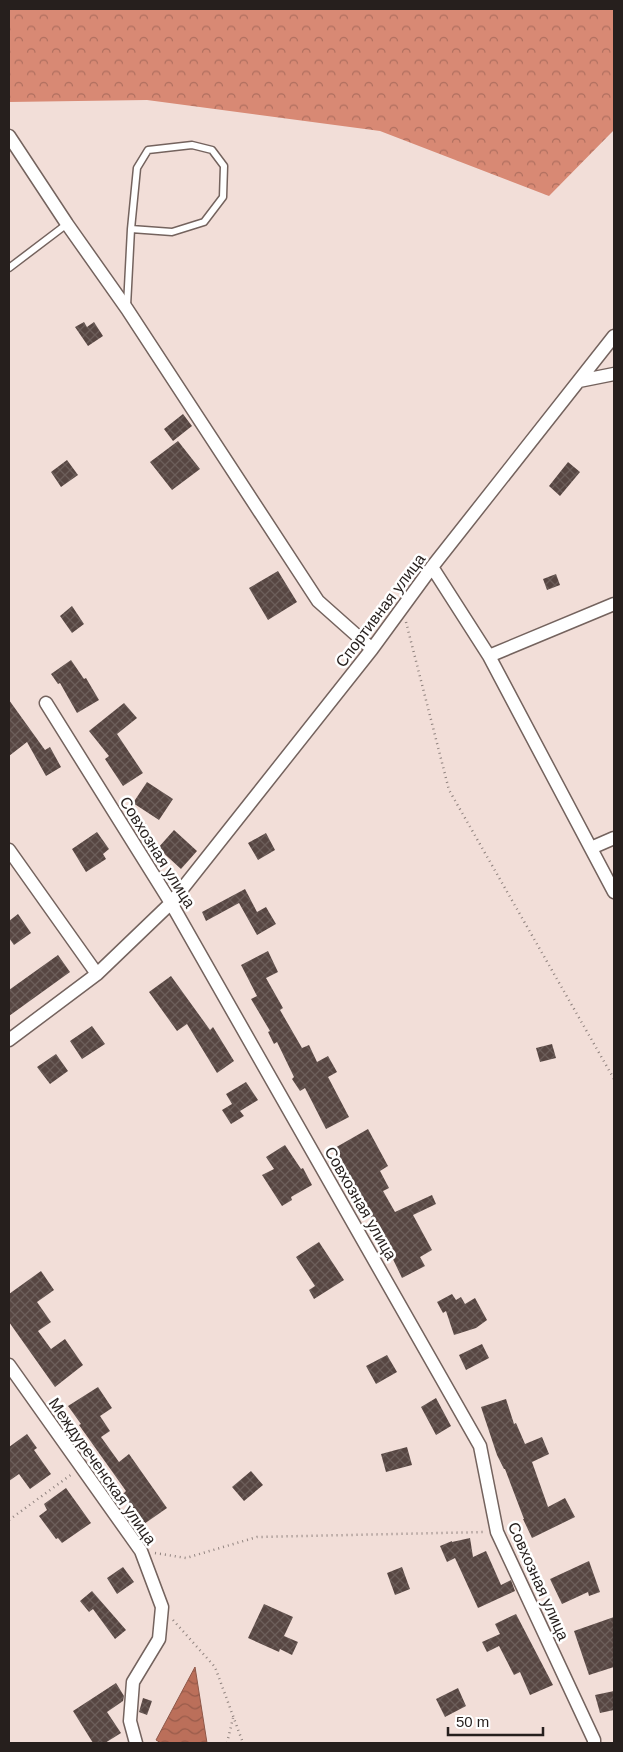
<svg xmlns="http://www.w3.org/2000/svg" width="623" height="1752" viewBox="0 0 623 1752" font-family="Helvetica,sans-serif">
<defs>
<pattern id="forest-crowns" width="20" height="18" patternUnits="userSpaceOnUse" patternTransform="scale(1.25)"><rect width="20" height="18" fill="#d88974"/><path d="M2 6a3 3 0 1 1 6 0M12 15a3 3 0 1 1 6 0" fill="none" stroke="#af6f5f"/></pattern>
<pattern id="water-waves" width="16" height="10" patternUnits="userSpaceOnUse" patternTransform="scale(1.25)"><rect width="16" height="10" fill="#bb6f5a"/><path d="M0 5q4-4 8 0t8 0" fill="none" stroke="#985b4a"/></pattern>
<pattern id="building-cross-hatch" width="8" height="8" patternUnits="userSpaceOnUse" patternTransform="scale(1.25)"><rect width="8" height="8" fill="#574642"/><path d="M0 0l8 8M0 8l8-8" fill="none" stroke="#6c5e5a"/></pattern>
</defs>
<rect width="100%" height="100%" fill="#f2ded8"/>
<path fill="url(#forest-crowns)" d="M9,9H614V130L549,196L380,131L147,100L9,102Z"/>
<path fill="url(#water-waves)" stroke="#8e5748" d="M195,1667L207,1743H161L156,1740Z"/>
<path fill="url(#building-cross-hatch)" d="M84,322L87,327L94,322L103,336L88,346L75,327Z
M183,414L192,426L173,441L164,429Z
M178,441L200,469L172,490L150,462Z
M67,460L78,475L61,487L51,472Z
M568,462L580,472L560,496L549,486Z
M278,571L297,602L268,620L249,588Z
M556,574L560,585L547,590L543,579Z
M72,606L84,624L72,633L60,616Z
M71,660L84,679L86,678L99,700L77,713L60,683L58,684L51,674Z
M9,700L45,750L50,747L61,767L46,776L27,742L9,756Z
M124,703L137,718L117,734L143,773L123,786L105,759L109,756L89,731Z
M147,782L173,799L159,820L133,803Z
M174,830L197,851L181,869L158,848Z
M97,832L109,849L103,854L106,859L86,872L72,849Z
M266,833L275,850L258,860L248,843Z
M245,889L257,912L266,907L276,924L257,935L239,903L206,921L202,912Z
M18,914L31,933L14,945L9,938V921Z
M268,951L278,972L266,978L283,1008L280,1010L302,1048L309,1045L317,1062L328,1056L337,1072L328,1077L349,1117L326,1129L305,1088L300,1091L292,1079L294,1077L277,1042L274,1044L268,1032L270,1031L251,999L257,996L241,965Z
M58,955L70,972L9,1016V990Z
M171,976L210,1030L213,1027L234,1061L217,1073L187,1024L177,1031L149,992Z
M92,1026L105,1044L82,1059L70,1041Z
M552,1044L556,1058L540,1062L536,1048Z
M56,1054L68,1071L50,1084L37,1067Z
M246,1082L258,1100L240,1111L244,1116L231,1124L222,1110L232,1104L226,1094Z
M368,1129L388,1166L380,1171L389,1188L383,1191L395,1212L432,1195L436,1204L413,1215L432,1250L420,1257L425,1266L402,1278L378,1228L361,1202L333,1149Z
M285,1145L301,1169L303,1168L312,1185L291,1197L292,1200L282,1206L262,1175L274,1169L266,1157Z
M319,1242L344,1280L314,1299L309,1290L315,1286L296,1257Z
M41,1271L54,1290L37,1302L51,1322L38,1331L51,1349L65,1339L83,1365L55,1387L9,1322V1294Z
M452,1294L456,1300L461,1297L465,1304L475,1298L487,1320L476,1328L454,1335L446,1311L443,1313L437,1302Z
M482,1344L489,1358L466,1370L459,1355Z
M387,1355L397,1372L376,1384L366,1366Z
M98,1387L112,1408L100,1416L110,1431L101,1437L119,1462L129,1454L167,1508L144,1524L123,1494L126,1491L79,1425L81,1424L68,1406Z
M436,1398L451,1426L436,1435L421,1407Z
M506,1399L514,1424L516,1423L525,1444L542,1437L549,1454L532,1462L548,1507L565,1498L575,1517L532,1538L523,1519H524L505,1469H504L497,1455L481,1407Z
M27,1434L37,1448L34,1450L51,1474L30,1489L19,1474L9,1481V1447Z
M407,1447L412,1465L386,1472L381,1454Z
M251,1471L263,1485L244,1501L232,1487Z
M66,1488L91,1523L62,1543L58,1538L56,1539L39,1516L47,1510L44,1504Z
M470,1538L473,1557L486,1551L501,1585L511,1580L515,1591L478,1608L455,1558L447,1562L440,1546L452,1541V1542Z
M589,1561L600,1592L589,1596L588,1592L562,1604L550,1579Z
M123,1567L134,1582L117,1594L107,1578Z
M402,1567L410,1589L395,1595L387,1573Z
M92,1591L126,1630L115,1639L93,1609L89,1612L80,1601Z
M264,1604L293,1617L284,1636L298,1642L292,1655L280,1649L279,1652L248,1638Z
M516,1614L553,1685L530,1695L520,1672L514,1675L499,1646L487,1652L482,1642L500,1634L495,1624Z
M614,1617V1667L589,1675L574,1631Z
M116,1683L124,1696L123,1701L107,1712L121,1733L105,1743H93L73,1711Z
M458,1688L466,1706L445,1717L436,1699Z
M614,1691V1710L600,1713L595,1695Z
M143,1698L152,1701L147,1715L139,1712Z"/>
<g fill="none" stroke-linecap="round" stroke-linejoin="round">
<defs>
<path id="service" d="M9,268L67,224
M127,306L131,229L137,168L148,150L192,145L212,150L224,166L223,197L204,222L172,232L131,229"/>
<path id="minor" d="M9,136L67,224L127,309L318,601L372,649
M579,381L614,374
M432,567L489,656L614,892
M489,656L614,604
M46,703L171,903L480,1446L497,1532L594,1740V1743
M591,848L614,838
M9,850L97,974
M9,1040L97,974L171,903L372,649L432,567L614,336
M9,1365L141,1551L162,1607L159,1639L133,1682L130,1721L136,1743"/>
</defs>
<use href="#service" stroke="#74635e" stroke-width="9"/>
<use href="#minor" stroke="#74635e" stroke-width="15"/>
<path stroke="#90837f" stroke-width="2.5" stroke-dasharray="1 4" stroke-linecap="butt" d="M406,622L449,790L614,1079
M9,1520L72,1474
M155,1553L186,1558L257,1537L486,1532
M173,1620L215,1667L243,1743
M227,1743L233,1718"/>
<use href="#service" stroke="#fff" stroke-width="6"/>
<use href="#minor" stroke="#fff" stroke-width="12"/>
</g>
<g text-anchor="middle" stroke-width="5" stroke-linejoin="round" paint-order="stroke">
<g font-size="16" fill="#261f1d" stroke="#fff">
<text transform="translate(380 610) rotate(-53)" y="6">Спортивная улица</text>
<text transform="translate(158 852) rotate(58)" y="6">Совхозная улица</text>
<text transform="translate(361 1203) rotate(60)" y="6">Совхозная улица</text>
<text transform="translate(103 1471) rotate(55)" y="6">Междуреченская улица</text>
<text transform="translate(539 1581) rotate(66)" y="6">Совхозная улица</text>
</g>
</g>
<rect width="623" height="1752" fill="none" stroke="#261f1d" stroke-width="20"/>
<path d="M448 1727v8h95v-8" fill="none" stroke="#261f1d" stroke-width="2.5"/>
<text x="456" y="1727" font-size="15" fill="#261f1d" stroke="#ffffff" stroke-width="4" paint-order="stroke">50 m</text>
</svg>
